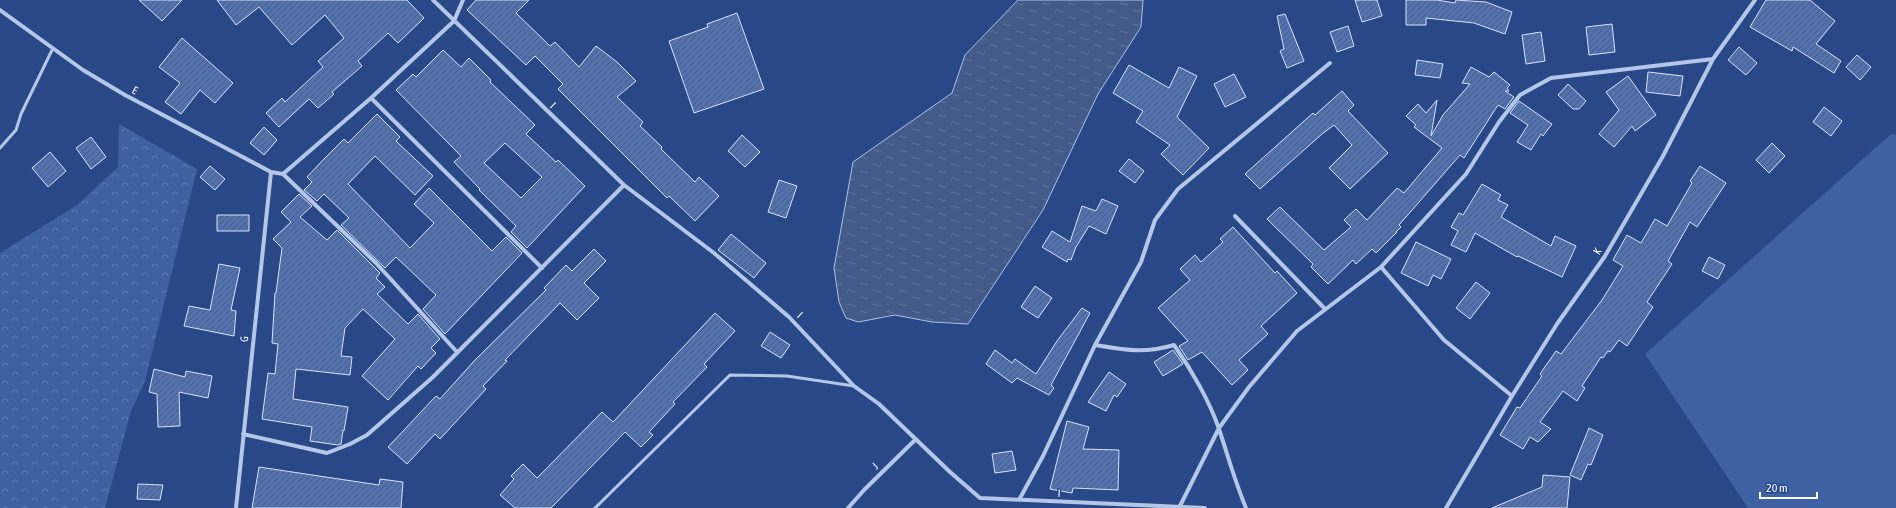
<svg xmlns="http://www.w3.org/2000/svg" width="1896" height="508" viewBox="0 0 1896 508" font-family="'Asap Condensed',sans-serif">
<defs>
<pattern id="forest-crowns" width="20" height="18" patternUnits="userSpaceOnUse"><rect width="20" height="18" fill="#3e61a4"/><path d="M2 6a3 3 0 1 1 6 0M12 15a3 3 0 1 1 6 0" fill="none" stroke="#5b79b2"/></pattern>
<pattern id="water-ripples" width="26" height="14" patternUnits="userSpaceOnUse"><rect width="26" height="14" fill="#445a88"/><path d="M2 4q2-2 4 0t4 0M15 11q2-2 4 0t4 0" fill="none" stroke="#60739a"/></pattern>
<pattern id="building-hatch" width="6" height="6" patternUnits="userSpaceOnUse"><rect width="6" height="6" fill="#5271af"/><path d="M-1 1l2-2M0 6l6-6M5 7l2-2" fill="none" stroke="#4f5d79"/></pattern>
</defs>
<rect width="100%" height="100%" fill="#294888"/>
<path fill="#3e61a4" d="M1891,134L1896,135V508H1748L1645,354Z"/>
<path fill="url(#forest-crowns)" d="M119,124L197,169L145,381L131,411L105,508H0V253L77,205L118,167Z"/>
<path fill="url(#water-ripples)" stroke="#aac1e8" d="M1018,0H1143L1141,27L1098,94L1043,210L968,324L932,322L895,315L858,322L846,318L839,302L834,268L853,162L952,93L965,55Z"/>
<path fill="url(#building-hatch)" stroke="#d9e3f7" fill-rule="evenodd" d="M139,0H182L162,21Z
M217,0H407L424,18L398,43L388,33L358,61L362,66L332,92L334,94L318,108L309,99L279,127L266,113L282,98L285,102L323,67L318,61L344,38L325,15L292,45L259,7L236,25Z
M476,0H529L516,13L550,46L555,42L579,67L596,46L617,62L636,81L617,97L643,122L640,126L662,147L661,149L695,182L699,177L719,196L695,221L669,196L667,198L558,89L563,84L535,56L526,65L467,10Z
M1355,0H1377L1382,16L1362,22Z
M1406,0H1437L1455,3L1456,0L1486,2L1512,12L1505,34L1474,23L1426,18V25H1406Z
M1766,0H1810L1835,21L1816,44L1841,61L1834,73L1793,47L1792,51L1750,27Z
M737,13L764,89L694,113L669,41L708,27L707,24Z
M1285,14L1304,61L1287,68L1280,51L1284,49L1277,16Z
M1612,24L1615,52L1589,55L1586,27Z
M1348,26L1354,46L1337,52L1330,32Z
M1541,32L1545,61L1526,64L1522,35Z
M182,38L233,83L215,103L200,90L181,114L165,102L180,83L159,67Z
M1739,47L1757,63L1746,75L1728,60Z
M443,50L461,67L469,58L491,80L490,82L535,125L526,134L556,162L558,160L585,186L527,248L511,232L516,226L479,190L480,189L454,162L461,156L396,90L413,74L416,77ZM505,143L542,177L521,198L484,163Z
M1857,55L1871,67L1860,80L1846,67Z
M1417,60L1443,64L1440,78L1415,75Z
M1129,65L1169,88L1179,67L1197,76L1177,117L1209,148L1183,175L1161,154L1170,145L1136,122L1143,111L1113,93Z
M1471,67L1489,77L1494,72L1510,85L1507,88L1509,91H1505L1514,97L1505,109L1498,105L1464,158L1460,155L1399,225L1401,227L1396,232H1397L1376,253L1372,249L1356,264L1353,260L1328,284L1311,267L1313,264L1267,219L1280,207L1324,250L1351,227L1344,220L1356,209L1367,220L1397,188L1404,193L1442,148L1414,127L1416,125L1406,116L1418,104L1426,113L1437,100L1431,136L1443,115L1470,84L1462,83Z
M1648,72L1683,76L1680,96L1646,92Z
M1234,74L1246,97L1225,107L1214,84Z
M1628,76L1656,115L1635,131L1632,126L1614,147L1599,134L1619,110L1606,92Z
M1568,84L1586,101L1579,109H1573L1558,95Z
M1342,91L1354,105L1348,111L1388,153L1350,189L1329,168L1352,145L1334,125L1322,134L1260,189L1245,174L1313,113L1315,115Z
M1519,101L1552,124L1543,136L1541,134L1531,150L1517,142L1528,125L1510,113Z
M1824,107L1842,121L1831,136L1813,122Z
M377,114L400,137L396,141L433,176L415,195L375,156L348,184L410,248L434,223L414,204L429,188L492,251L506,237L522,253L445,334L423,309L436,295L396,257L385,268L341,225L349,218L324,194L317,201L304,190L312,182L307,177L323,160L344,139L348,143Z
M264,127L277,140L264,155L250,143Z
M742,135L760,152L745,167L728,151Z
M91,137L106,157L91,169L76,148Z
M1772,143L1785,156L1769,173L1756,160Z
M50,152L66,171L48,187L32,168Z
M1129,159L1144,171L1135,183L1119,171Z
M210,166L225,179L215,190L200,177Z
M1700,166L1726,183L1697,227L1690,222L1668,261L1672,264L1647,302L1653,307L1627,346L1619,340L1610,352L1608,351L1603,358L1601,357L1582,386L1585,388L1577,401L1563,391L1540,422L1551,429L1538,442L1530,437L1523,449L1500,435L1517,407L1520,408L1542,376L1540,374L1556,351L1561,354L1602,300L1623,266L1613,260L1627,235L1641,243L1655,219L1667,226L1692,183L1690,181Z
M779,180L797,186L786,218L768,212Z
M1482,184L1501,195L1498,200L1508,205L1501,217L1551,246L1555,236L1576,246L1562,277L1518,256L1517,257L1475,233L1466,252L1451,245L1458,231L1451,227L1459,213L1463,215Z
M299,194L312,206L300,217L327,240L337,230L380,273L376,278L385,287L377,294L408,324L418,314L440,339L431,348L436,353L421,369L418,366L388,400L362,376L395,339L363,309L345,328L341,356L352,357L350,375L296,369L293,399L348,407L344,431L343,430L341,444L338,445L310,441L312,427L262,419L268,373L275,374L278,344L272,343L275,293H276L282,248L273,239L291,222L281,212Z
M1102,199L1118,206L1106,234L1089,226L1076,247L1071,260L1068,259L1067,262L1042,247L1052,231L1070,242L1082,206L1096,211Z
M217,215H249V231H217Z
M1233,227L1275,273L1277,271L1297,293L1261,326L1268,334L1239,360L1248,370L1232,385L1202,352L1188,360L1179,346L1188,341L1158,308L1190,280L1180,269L1195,255L1201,262L1223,242L1220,239Z
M731,234L766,263L754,278L718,250Z
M1416,242L1451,259L1441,279L1433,275L1428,286L1401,273Z
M594,249L606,261L584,283L599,298L577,320L560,303L505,360L507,361L483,386L486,389L440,439L435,434L407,464L388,447L436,396L440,399L474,361L546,290L544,288L566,265L572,271Z
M1709,257L1725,265L1718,279L1702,271Z
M219,264L240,268L231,310L236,311L234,336L184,326L189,306L210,310Z
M1476,282L1490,293L1470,319L1456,308Z
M1035,286L1052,298L1038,318L1021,307Z
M1082,308L1090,313L1051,385L1054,388L1049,395L1017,378L1012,383L986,364L995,350L1012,363L1015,359L1036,374L1057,341Z
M715,313L735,331L704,364L707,367L673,402L675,404L649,432L653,435L641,447L625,432L551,508H515L500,495L514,479L511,476L523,464L537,478L602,412L613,422Z
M770,332L790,345L781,358L761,346Z
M1173,350L1183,364L1163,376L1154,362Z
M154,369L185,377L186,371L212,376L208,398L179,392L180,426L158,427L157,394L149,392Z
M1109,372L1126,384L1117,397L1114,395L1106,411L1088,402Z
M1067,421L1089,427L1083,449L1119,450L1118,490L1073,488L1072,493L1050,489Z
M1589,428L1603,435L1591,465L1588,464L1581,480L1570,475Z
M1012,451L1016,470L995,473L992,454Z
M259,467L379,485L380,479L403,482L401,508H252Z
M1543,475L1570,477L1567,508H1492L1542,487Z
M138,484L163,485L160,500L137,499Z"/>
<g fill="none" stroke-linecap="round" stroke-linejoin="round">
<path stroke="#b5c7e8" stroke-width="3" d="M0,148L16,130L21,114L53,48
M595,508L730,375L787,376L854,386"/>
<path stroke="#b5c7e8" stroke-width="4" d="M433,0L624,185L714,253L789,317L854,386L879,404L950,472L980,498L1205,508
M0,10L83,70L125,95L271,172L283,174L371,98L454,21L463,0
M371,98L542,268
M283,174L376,263L457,352
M1235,216L1325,309
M1381,267L1444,340L1512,396
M1095,345C1125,350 1144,354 1174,345C1191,369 1210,402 1219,429C1228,456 1235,482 1246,508
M243,434L327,453L350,444L367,435L433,377L624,185
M1019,500L1043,456L1095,345L1141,262L1155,220L1178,189L1330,63
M1180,506L1219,428L1249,387L1297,331L1381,267L1466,174L1499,122L1520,95L1551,78L1713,59
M236,508L271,172
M848,508L864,490L916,439
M1446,508L1512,396L1557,324L1605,256L1663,156L1713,59L1755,0"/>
</g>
<g text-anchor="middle" stroke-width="3" stroke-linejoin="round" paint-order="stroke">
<g font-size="11" fill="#fff" stroke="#294888">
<text transform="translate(135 90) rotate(28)" y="4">E</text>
<text transform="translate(553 105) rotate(44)" y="4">I</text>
<text transform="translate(1597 251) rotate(-57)" y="4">K</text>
<text transform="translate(800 315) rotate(45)" y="4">I</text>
<text transform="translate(244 339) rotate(-84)" y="4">G</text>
<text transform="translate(875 466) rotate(-44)" y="4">J</text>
<text transform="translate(1059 493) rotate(3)" y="4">I</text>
</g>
</g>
<path d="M1760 492v6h57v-6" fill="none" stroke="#ffffff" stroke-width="2"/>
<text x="1766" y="492" font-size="12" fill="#ffffff" stroke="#294888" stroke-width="3" paint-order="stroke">20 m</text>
</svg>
